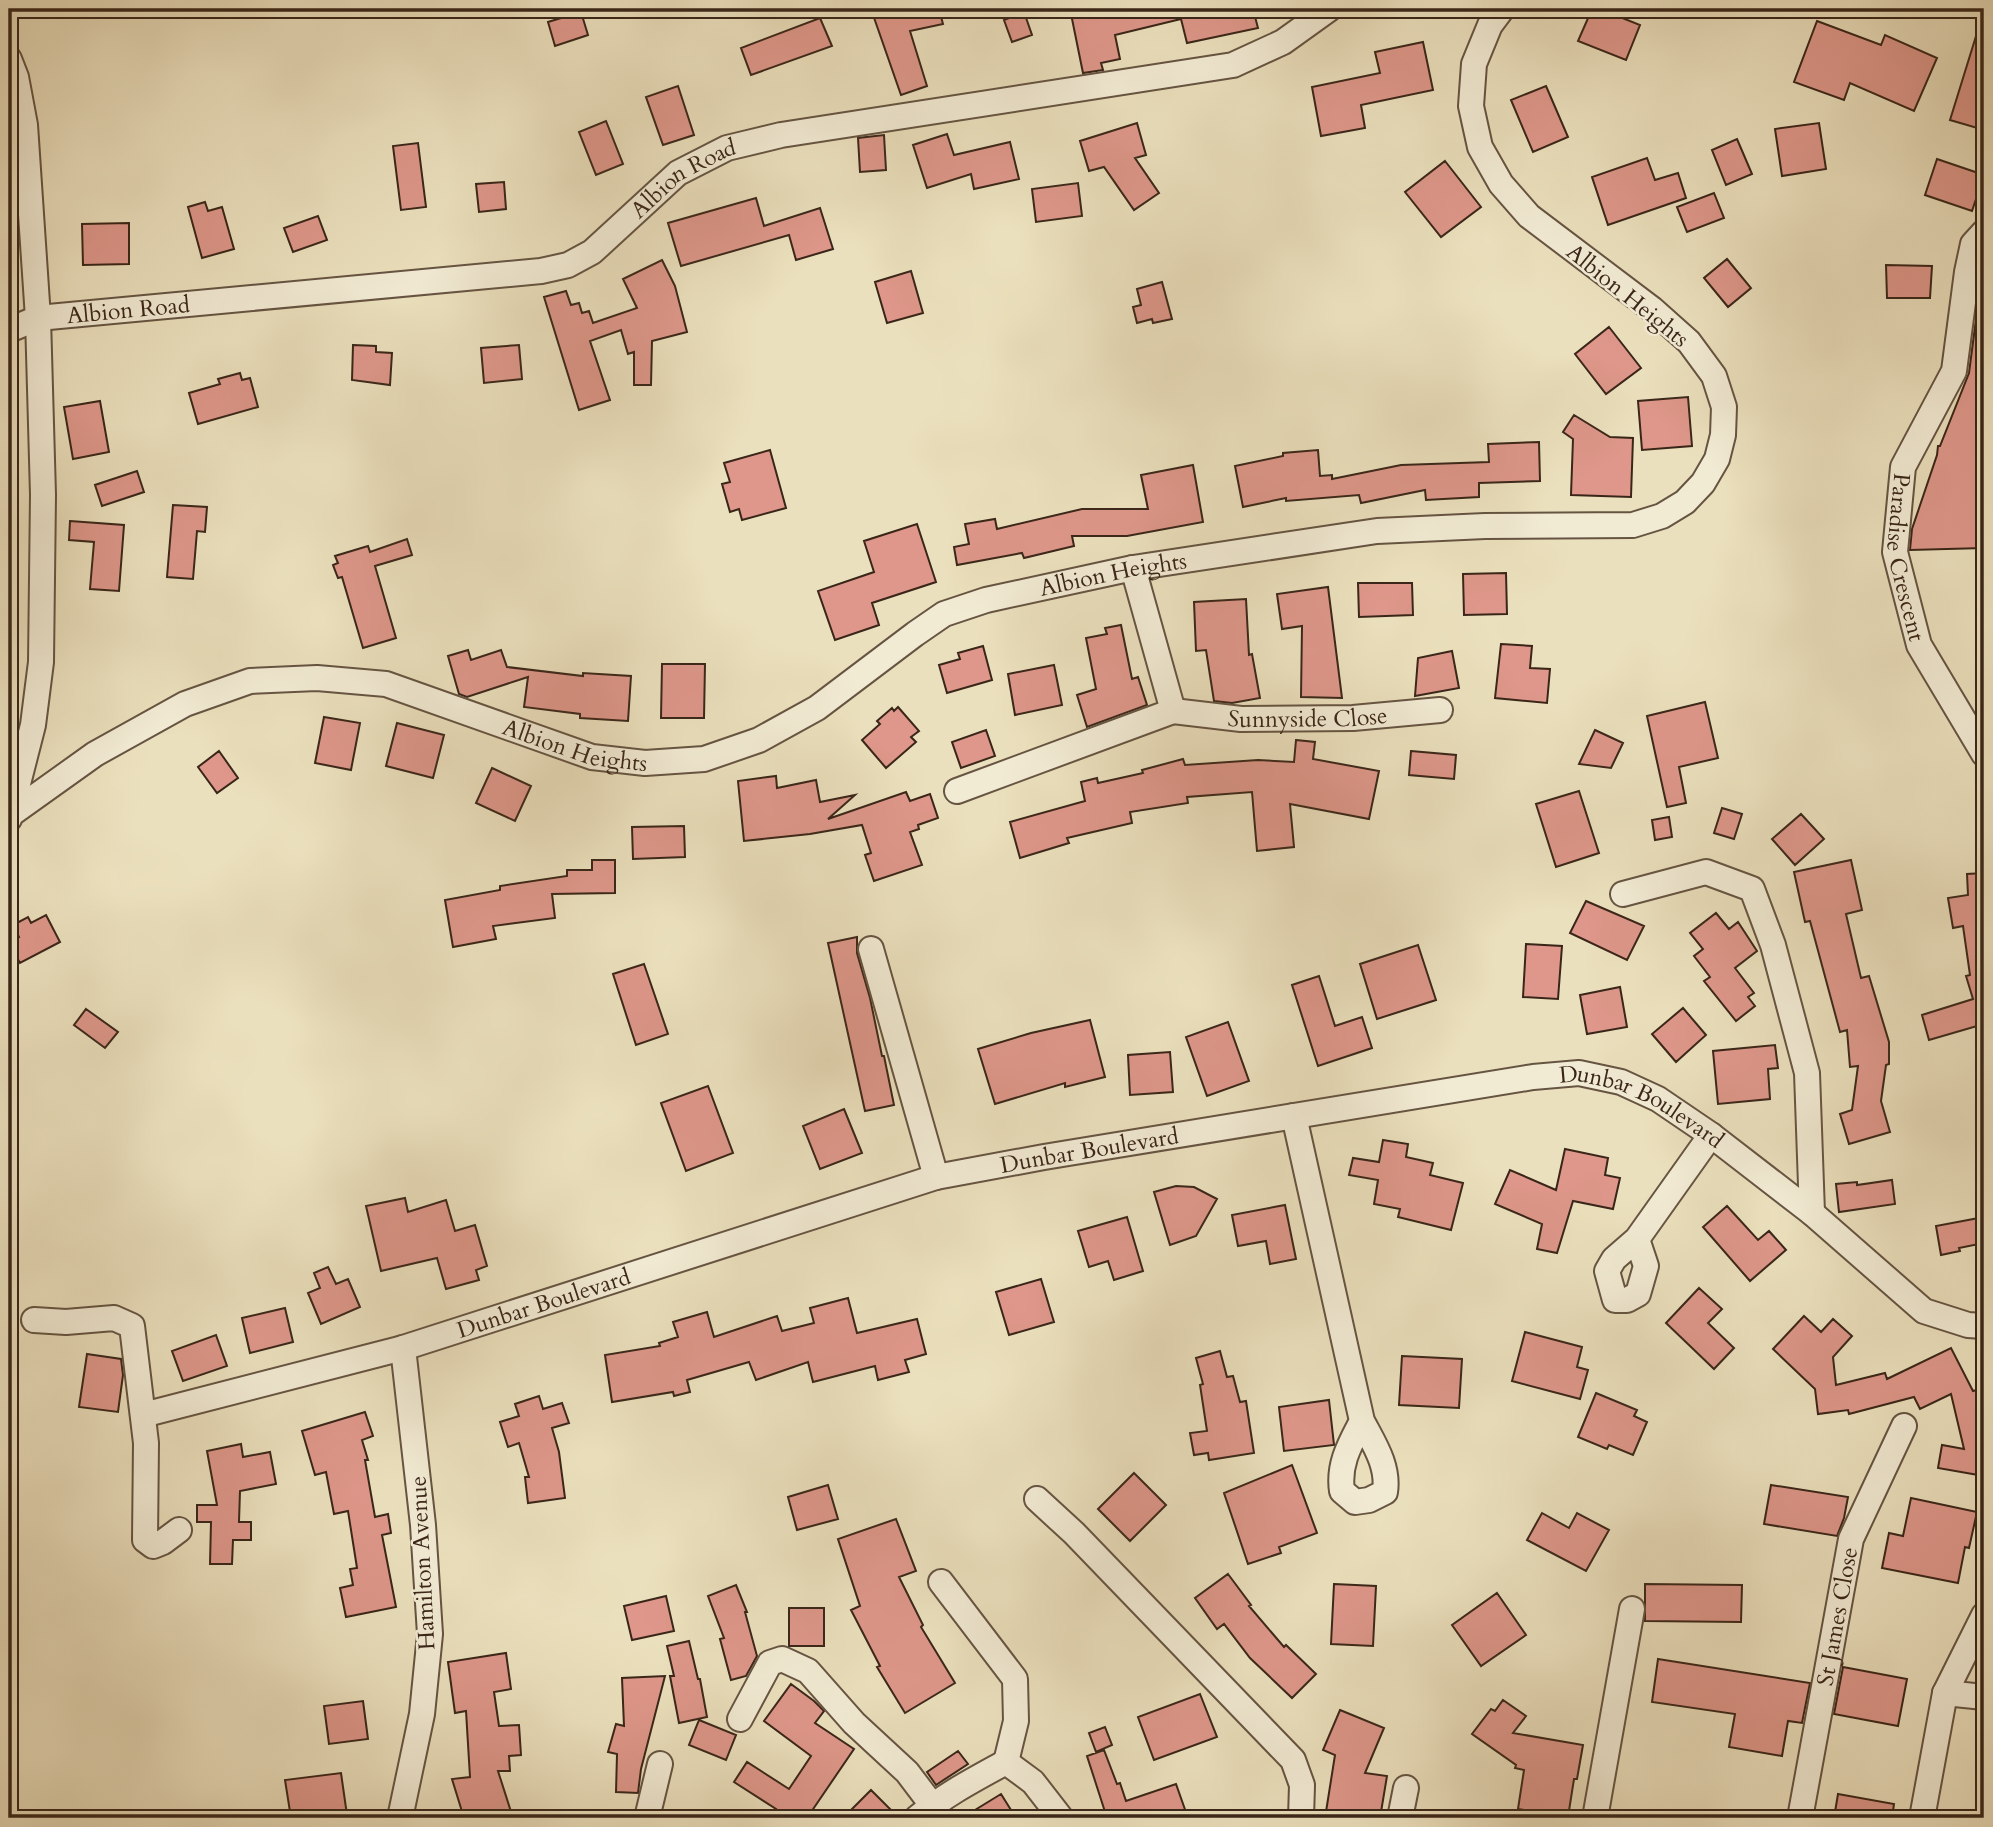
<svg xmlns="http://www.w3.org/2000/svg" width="1993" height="1827" viewBox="0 0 1993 1827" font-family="Cardo,serif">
<rect width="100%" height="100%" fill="#ebe0bd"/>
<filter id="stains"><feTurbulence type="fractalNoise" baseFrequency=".00286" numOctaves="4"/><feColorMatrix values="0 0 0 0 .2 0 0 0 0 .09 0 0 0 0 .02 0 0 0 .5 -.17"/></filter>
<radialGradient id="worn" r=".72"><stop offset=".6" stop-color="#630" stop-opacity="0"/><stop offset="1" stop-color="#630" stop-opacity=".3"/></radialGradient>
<path fill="#de978a" stroke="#3a2619" stroke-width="2" d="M871,9H939L943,24L910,31L927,86L901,95Z
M1070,9H1253L1258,28L1187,43L1181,19L1115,35L1120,59L1101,63L1103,70L1083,73Z
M1592,9H1600L1640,25L1626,60L1578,41Z
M581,12L588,35L555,46L548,22Z
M1024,12L1032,35L1012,42L1004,20Z
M820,18L832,46L751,75L741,48Z
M1981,20L1984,21V130L1950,120Z
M1817,21L1881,45L1885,35L1937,58L1914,111L1850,83L1844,100L1794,82Z
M1423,42L1433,90L1361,105L1365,128L1321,136L1312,87L1380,73L1375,52Z
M678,86L694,135L663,145L646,97Z
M1546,86L1568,137L1533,152L1511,100Z
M606,121L623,164L596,175L579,132Z
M1137,123L1146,155L1135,158L1159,193L1134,210L1104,167L1089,171L1080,141Z
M1819,123L1826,169L1782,176L1775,129Z
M947,134L954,155L1010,142L1019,179L974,189L971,174L927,188L913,145Z
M884,135L886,170L860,172L858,138Z
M1737,139L1752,174L1726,185L1712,150Z
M418,143L426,207L401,210L393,146Z
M1647,158L1655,180L1678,173L1686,198L1608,225L1592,177Z
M1937,159L1984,175L1972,211L1925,195Z
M1445,161L1481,207L1441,237L1405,192Z
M504,182L506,209L479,212L476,184Z
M1078,183L1082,216L1036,222L1032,189Z
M1714,193L1724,218L1687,232L1677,207Z
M756,198L764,226L820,208L833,249L796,260L789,235L681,266L668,223Z
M205,202L208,211L222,207L234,249L202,258L188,207Z
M318,216L327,240L293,252L284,228Z
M129,223V264L83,265L82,224Z
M1727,259L1751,288L1728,307L1704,278Z
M662,260L675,286L687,332L652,341L651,385H634V352L628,354L621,330L590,341L610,400L579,410L544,297L566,291L571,305L579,303L582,313L589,311L593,323L637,308L623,279Z
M1886,265L1932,266L1930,298H1887Z
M911,271L923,313L887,323L875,282Z
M1162,282L1172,319L1153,323L1152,319L1137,323L1133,307L1141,305L1137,289Z
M1978,304L1984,305V548L1910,550L1912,529L1937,455L1938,446H1940L1969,373Z
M1609,327L1641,368L1606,394L1575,354Z
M353,345L376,346V352L392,353L390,385L352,380Z
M519,345L522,379L484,383L481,348Z
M240,373L242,380L250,378L258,407L198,424L189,393L220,384L218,379Z
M1688,397L1692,446L1642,450L1638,401Z
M100,401L109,452L73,459L64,407Z
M1574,415L1610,437L1633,438L1631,497L1571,495L1573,439L1563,432Z
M1539,442L1540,481L1479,483V497L1426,500L1425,490L1361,503L1359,495L1286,501V498L1243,507L1235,466L1283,456V453L1318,450L1320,476L1332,475V479L1401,465L1489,462L1488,444Z
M770,450L786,508L742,520L739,509L730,512L722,484L730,482L724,463Z
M1193,465L1203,522L1127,536H1072L1074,546L1024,558L1022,553L957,565L954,547L969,544L965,524L995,519L997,529L1082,509H1148L1141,475Z
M137,471L144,492L102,506L95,485Z
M173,505L207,507L205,532L197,531L193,579L167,577Z
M70,521L124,525L119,591L90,589L94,542L69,540Z
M917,524L936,582L872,603L879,625L835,640L818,591L874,572L864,541Z
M407,539L412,555L375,566L396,638L363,648L342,577L338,578L333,565L338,563L335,556L368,546L370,552Z
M1506,573L1507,614L1464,615L1463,574Z
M1358,583H1412L1413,615L1359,617Z
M1328,587L1342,698L1301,697L1302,626L1282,629L1277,594Z
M1246,599L1249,655L1252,654L1260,698L1232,703L1214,701L1206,650L1196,651L1194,602Z
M1121,625L1132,679L1138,677L1147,705L1087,727L1077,695L1096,689L1086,638L1107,634L1105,628Z
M1501,644L1532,646L1530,668L1550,669L1547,703L1495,698Z
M983,646L992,680L947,693L939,665L960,659L958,653Z
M468,650L471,660L501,650L507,667L583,676V673L631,676L628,721L580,718V714L524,707L528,677L467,697L459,694L448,656Z
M1452,651L1459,688L1415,696L1418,658Z
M662,664H705L704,718H661Z
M1054,665L1062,705L1015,715L1008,674Z
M1705,702L1718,758L1679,767L1686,803L1667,807L1647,716Z
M898,707L919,731L911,737L916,742L886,768L862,740L880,724L877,721L892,708L894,711Z
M324,717L360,723L351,770L315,763Z
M397,723L444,735L433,778L386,766Z
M986,730L995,756L961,768L952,742Z
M1595,730L1623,743L1611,768L1579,764Z
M1296,740L1315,742L1313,759L1379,771L1369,819L1290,804L1294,847L1257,851L1252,792L1187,797L1188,803L1130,812L1132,823L1067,838L1069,843L1020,858L1010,822L1085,801L1081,782L1097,778L1098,783L1143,773L1142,770L1183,759L1185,765L1258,760L1294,762Z
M219,751L238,778L217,793L198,767Z
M1411,751L1456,755L1454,779L1409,775Z
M492,768L531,786L515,821L476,803Z
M776,776L777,788L816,780L820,802L855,795L828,819L906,792L910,801L930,794L938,818L918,825L919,829L910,832L922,865L874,881L865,855L871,853L862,825L810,834L744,841L738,781Z
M1579,791L1599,853L1556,867L1536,804Z
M1722,808L1742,814L1734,839L1714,833Z
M1801,814L1824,839L1795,865L1772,839Z
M1669,817L1672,837L1655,840L1652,820Z
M684,826L685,857L633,859L632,827Z
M592,860H615V893L552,894L555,918L493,926L496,939L453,947L445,900L500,890V886L567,876V870H592Z
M1851,860L1862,910L1846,914L1861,978L1869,976L1889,1042V1064L1886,1065L1881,1101L1890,1132L1849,1144L1840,1114L1852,1110L1858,1066L1850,1067L1847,1030L1840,1032L1810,921L1805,922L1794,872Z
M1984,873V1024L1929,1040L1922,1015L1973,999L1966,976L1970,975L1963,926L1953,928L1948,898L1968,895L1967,874Z
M1586,901L1644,926L1627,960L1570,933Z
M1716,913L1729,929L1738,922L1757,951L1735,968L1754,993L1748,997L1755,1006L1736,1021L1704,981L1710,977L1694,956L1703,949L1690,933Z
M46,915L60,942L20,963L9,943L19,937L13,925L28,917L31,923Z
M857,937V953L870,998L882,1056H884L894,1105L865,1111L828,943Z
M1526,944L1562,946L1558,999L1523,997Z
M1418,945L1436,1000L1377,1019L1360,964Z
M644,964L668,1034L636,1045L613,974Z
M1319,976L1335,1026L1362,1017L1372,1048L1318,1066L1292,985Z
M1620,987L1627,1027L1587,1034L1580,995Z
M1683,1008L1706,1035L1676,1062L1652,1034Z
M86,1009L118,1032L105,1048L74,1025Z
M1090,1020L1105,1077L1065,1087V1083L995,1104L978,1049L1031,1033Z
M1228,1022L1249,1081L1207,1096L1186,1037Z
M1775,1045L1778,1068L1768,1069L1770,1099L1718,1104L1713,1051Z
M1170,1052L1173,1092L1130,1095L1128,1055Z
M708,1086L733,1153L686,1171L661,1103Z
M844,1109L862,1153L820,1169L803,1126Z
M1383,1140L1408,1144L1406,1157L1433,1163L1430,1175L1463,1183L1451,1230L1398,1217L1400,1209L1374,1204L1378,1180L1349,1175L1353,1158L1379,1162Z
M1565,1149L1608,1158L1605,1175L1620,1178L1613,1209L1573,1201L1557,1253L1537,1249L1542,1224L1495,1204L1510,1170L1556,1190Z
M1892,1180L1895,1204L1839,1212L1836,1184L1857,1182V1185Z
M1176,1186L1194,1187L1217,1199L1196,1236L1170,1245L1154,1192Z
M405,1198L408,1212L446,1200L455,1231L475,1225L487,1266L476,1270L479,1280L446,1289L437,1258L381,1271L366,1206Z
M1285,1205L1296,1259L1270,1264L1266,1241L1238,1246L1232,1215Z
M1727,1206L1758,1240L1769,1231L1786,1250L1750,1281L1703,1227Z
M1127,1217L1143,1271L1114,1280L1108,1261L1089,1267L1078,1231Z
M1984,1217V1243L1959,1248L1960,1251L1941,1255L1936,1226Z
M328,1267L336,1284L348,1279L360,1307L321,1324L308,1293L320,1288L314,1273Z
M1041,1279L1054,1322L1009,1335L996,1292Z
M1699,1288L1722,1309L1708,1323L1734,1348L1714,1369L1666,1323Z
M848,1298L857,1333L917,1319L926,1354L905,1360L909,1372L878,1380L875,1366L813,1382L808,1362L756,1380L749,1362L687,1380L690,1392L674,1396L673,1392L612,1402L605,1355L660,1346L659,1343L678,1337L673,1322L707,1312L714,1337L777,1316L782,1331L814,1323L810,1308Z
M285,1308L293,1342L250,1353L242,1318Z
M1804,1316L1821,1332L1833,1319L1852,1336L1833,1357L1836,1385L1885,1373L1887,1379L1951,1348L1973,1391L1984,1388V1476L1938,1468L1942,1445L1964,1449L1951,1394L1920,1409L1914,1397L1849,1414L1848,1410L1818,1414L1815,1389L1773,1349Z
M1525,1332L1582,1347L1577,1367L1588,1370L1580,1399L1512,1381Z
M216,1335L227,1366L183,1381L172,1351Z
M1220,1351L1227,1377L1233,1376L1240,1402L1246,1401L1254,1453L1209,1460L1208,1453L1194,1455L1190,1433L1207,1431L1200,1385L1203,1384L1196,1358Z
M87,1354L121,1359L123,1375L118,1412L79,1407Z
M1402,1356L1462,1359L1459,1408L1399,1405Z
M1596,1393L1637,1410L1634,1416L1647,1422L1633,1455L1609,1445L1607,1449L1578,1437Z
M539,1396L543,1409L562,1403L569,1423L552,1428L559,1452L565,1498L528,1503L525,1477H529L519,1443L508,1447L500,1422L519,1416L515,1404Z
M1329,1400L1334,1445L1284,1451L1279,1407Z
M365,1412L373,1436L362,1440L368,1460H365L375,1517L388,1514L391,1533L382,1535L396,1607L346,1617L340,1588L353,1585L350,1569L357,1568L348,1511L334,1514L326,1472L315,1475L302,1431Z
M241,1444L243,1457L270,1452L276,1484L240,1491L239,1522H251V1540H233L232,1564H210L211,1522H197V1505H217L207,1451Z
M1292,1465L1317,1533L1279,1547L1281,1553L1248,1564L1224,1493Z
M1134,1473L1166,1505L1130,1541L1098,1509Z
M828,1485L838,1519L797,1530L788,1497Z
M1771,1485L1848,1497L1844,1518L1837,1536L1764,1524Z
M1911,1498L1977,1512L1969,1548L1965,1547L1958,1583L1882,1568L1889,1533L1903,1536Z
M1542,1513L1569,1528L1577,1513L1609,1530L1586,1571L1527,1540Z
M896,1519L916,1571L899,1577L923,1625L921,1627L955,1683L905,1713L877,1667L880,1666L851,1610L860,1606L838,1539Z
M1228,1574L1251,1605L1249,1606L1284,1647L1286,1645L1316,1674L1292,1698L1250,1658L1224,1624L1217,1629L1195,1598Z
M1334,1584L1376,1586L1373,1646L1331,1644Z
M1645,1584L1742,1585L1741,1622L1645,1621Z
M736,1585L747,1612H745L757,1656L746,1676L731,1680L720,1639L724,1638L708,1596Z
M1497,1593L1526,1635L1481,1666L1452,1625Z
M666,1596L674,1631L632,1640L624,1606Z
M789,1608H824V1646H789Z
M689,1641L698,1679H700L707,1717L679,1723L670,1676H674L667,1646Z
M506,1653L511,1689L494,1692L499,1726L519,1725L521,1755L509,1756L510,1771H498L513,1818H464L452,1779L470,1777L466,1711L455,1713L448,1662Z
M1658,1659L1810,1683L1802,1723L1788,1721L1782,1756L1729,1747L1735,1714L1652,1702Z
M1843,1667L1907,1679L1898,1726L1834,1714Z
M665,1676L641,1769L638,1793L616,1792L617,1754L608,1752L616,1724L624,1726L622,1678Z
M791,1684L814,1701L824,1711L815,1723L854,1749L807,1818H769L776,1809L734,1782L747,1762L789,1789L811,1756L764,1721Z
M1200,1694L1217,1737L1154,1760L1138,1717Z
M1503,1700L1526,1716L1513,1733L1583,1745L1577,1779H1574L1568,1817L1518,1809L1524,1770L1515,1768L1516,1765L1472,1734L1491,1709L1495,1711Z
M363,1701L368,1739L329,1744L324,1706Z
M1340,1710L1384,1728L1365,1773L1387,1776L1380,1818L1347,1812V1818H1325L1335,1755L1323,1750Z
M699,1720L736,1735L726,1760L689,1745Z
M1105,1727L1112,1745L1096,1752L1089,1733Z
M1104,1750L1117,1784L1120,1783L1126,1801L1176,1784L1188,1818H1107L1087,1756Z
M958,1751L968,1764L936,1785L927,1772Z
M341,1773L347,1815L324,1818H291L285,1780Z
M871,1790L899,1818H843Z
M1001,1794L1016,1818H962Z
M1838,1794L1894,1804L1892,1818H1834Z"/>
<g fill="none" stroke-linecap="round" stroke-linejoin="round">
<defs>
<g id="minor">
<path d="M9,59L16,77L25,125L38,318L43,495L41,662L33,725L9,819"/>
<path id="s1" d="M1984,232L1973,244L1967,272L1954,371L1903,467L1895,552L1919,645L1984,754"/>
<path id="s2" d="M9,330L38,318L541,271L568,265L592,252L678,173L727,148L781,135L1233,65L1283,42L1329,9"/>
<path id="s3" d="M1173,711L1241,719L1353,718L1440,710"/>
<path d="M957,791L1173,711L1133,568"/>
<path id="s4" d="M11,814L95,754L185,704L250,681L317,678L386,684L592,757L645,763L704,759L759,740L817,708L915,634L944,614L986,600L1133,568L1377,531L1485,526L1633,525L1662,516L1685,502L1703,483L1717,459L1723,435L1724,407L1714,376L1689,342L1652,309L1529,216L1501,184L1480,147L1471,106L1474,64L1490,25L1502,9"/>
<path d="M1623,894L1706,872L1752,889L1773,945L1807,1073L1812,1213"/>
<path d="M871,949L936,1177"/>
<path d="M1294,1116L1362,1421C1374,1444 1389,1466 1385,1492L1369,1500L1355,1502L1342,1491C1338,1464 1350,1444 1362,1421"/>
<path d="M1637,1239L1646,1266L1638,1294L1627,1300H1615L1607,1271L1614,1259L1637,1239L1711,1135"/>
<path d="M34,1320L66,1322L114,1318L132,1326L146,1443L145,1540L153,1546L163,1542L179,1530"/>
<path id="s5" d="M143,1415L403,1348L936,1177L1044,1157L1533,1077L1579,1073L1621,1082L1658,1099L1711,1135L1812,1213L1924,1311L1968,1325L1984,1326"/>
<path d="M1037,1499L1074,1533L1293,1760L1302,1785L1301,1818"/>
<path d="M941,1582L1015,1679L1016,1721L1006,1762"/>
<path d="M1945,1693L1984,1697"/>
<path d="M740,1719L770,1663L782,1659L808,1671L854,1723L907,1772L932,1805"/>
<path d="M400,1818L422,1714L430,1634L423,1525L403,1348"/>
<path d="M647,1818L660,1764"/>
<path d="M917,1818C944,1795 975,1779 1006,1762L1033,1782L1061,1818"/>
<path d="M1400,1818L1406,1788"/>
<path d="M1595,1818L1632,1609"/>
<path id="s6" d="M1800,1818L1851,1539L1904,1426"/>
<path d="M1922,1818L1945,1693L1984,1615"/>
</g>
</defs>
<use href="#minor" stroke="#665442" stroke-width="28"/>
<use href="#minor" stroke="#f2ebd4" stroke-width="24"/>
</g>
<g text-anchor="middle" stroke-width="5" stroke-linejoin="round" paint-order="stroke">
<g font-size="23" fill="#3a2619" stroke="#f2ebd4">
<text dy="8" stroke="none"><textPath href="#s2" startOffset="710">Albion Road</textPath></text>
<text transform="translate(1628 295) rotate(39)" y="8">Albion Heights</text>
<text dy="8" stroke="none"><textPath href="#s2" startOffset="122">Albion Road</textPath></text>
<text dy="8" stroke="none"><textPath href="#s1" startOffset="345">Paradise Crescent</textPath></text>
<text dy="8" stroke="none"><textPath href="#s4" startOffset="1199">Albion Heights</textPath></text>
<text dy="8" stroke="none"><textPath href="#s3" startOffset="135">Sunnyside Close</textPath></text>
<text dy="8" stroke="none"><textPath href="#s4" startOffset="611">Albion Heights</textPath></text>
<text dy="8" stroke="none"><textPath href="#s5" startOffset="1550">Dunbar Boulevard</textPath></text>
<text dy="8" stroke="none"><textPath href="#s5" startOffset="984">Dunbar Boulevard</textPath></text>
<text dy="8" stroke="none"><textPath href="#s5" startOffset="416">Dunbar Boulevard</textPath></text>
<text transform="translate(422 1563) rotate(-93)" y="8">Hamilton Avenue</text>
<text dy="8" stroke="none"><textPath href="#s6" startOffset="205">St James Close</textPath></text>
</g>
</g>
<rect width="1993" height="1827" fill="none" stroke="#ebe0bd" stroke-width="35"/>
<rect x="10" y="10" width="1972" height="1806" fill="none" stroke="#3a2619" stroke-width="3.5"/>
<rect x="18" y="18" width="1958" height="1792" fill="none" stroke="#3a2619" stroke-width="2"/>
<rect width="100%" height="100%" filter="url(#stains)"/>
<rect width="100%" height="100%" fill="url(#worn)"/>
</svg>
